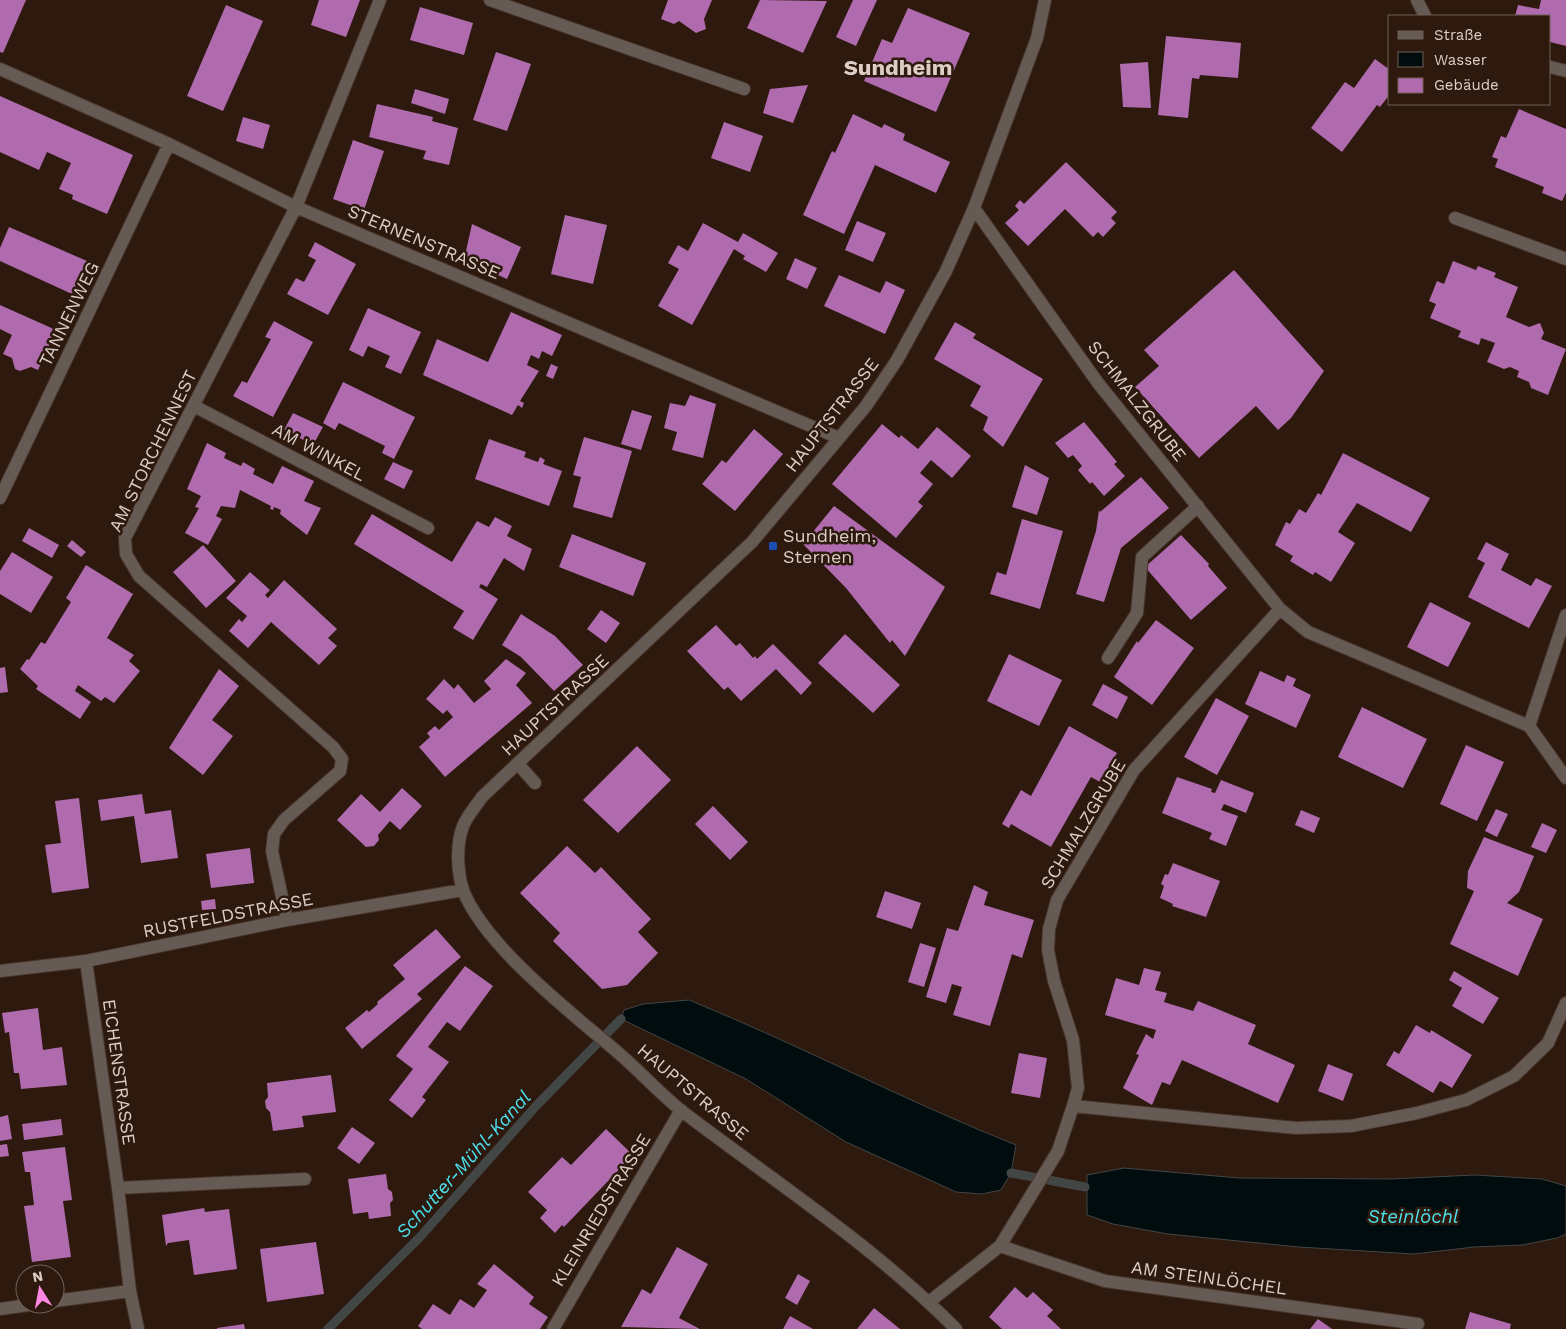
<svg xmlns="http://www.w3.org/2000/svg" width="1566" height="1329" viewBox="0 0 1566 1329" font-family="'Work Sans',sans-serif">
<rect width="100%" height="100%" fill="#2d190d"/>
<path fill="#000c0e" stroke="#424645" d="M689,1000C800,1045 905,1101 1016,1145L1011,1173L1001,1190L982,1194L956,1192L846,1142L746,1079L621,1019L624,1010L643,1004Z
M1124,1168L1239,1178L1390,1179L1475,1175L1542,1179L1566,1186V1234L1557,1238L1522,1245L1474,1247L1414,1254L1299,1247L1168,1234L1113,1224L1087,1215V1175Z"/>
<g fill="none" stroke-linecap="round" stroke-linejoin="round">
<path stroke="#424645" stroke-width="9" d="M1011,1173L1085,1187
M328,1329L420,1237L536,1106L621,1019"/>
</g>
<path fill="#af6bae" d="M0,0H26L3,53L0,52Z
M319,0H360L346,37L311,25Z
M668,0H712L704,19L706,29L696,33L679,21L674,24L661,19Z
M760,0L827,1L803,53L747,28Z
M853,0H877L856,46L836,37Z
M1541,0H1566V46L1550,42V16H1515L1518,5L1539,9Z
M226,5L263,21L223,111L187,96Z
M420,7L473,23L464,55L410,40Z
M908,8L970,33L936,112L864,81L882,39L892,43Z
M1166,36L1241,43L1238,78L1200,75L1199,79L1192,78L1188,118L1158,115Z
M496,52L531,64L507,131L473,120Z
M1375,59L1390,70V94L1380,107L1377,105L1342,152L1311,128L1345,82L1354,88Z
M1148,62L1151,108L1123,107L1120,64Z
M808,85L793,123L763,113L770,89Z
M415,89L449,99L445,114L411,103Z
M0,96L133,155L107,214L72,199L73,195L59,189L71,163L47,152L39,170L0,152Z
M377,104L433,117L432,121L458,128L449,165L423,159L426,151L369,137Z
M1519,109L1566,129V193L1562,201L1542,193L1544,187L1495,167L1498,159L1492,157L1501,136L1506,138Z
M853,114L882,128L884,124L905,134L903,140L950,162L936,193L875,165L844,234L803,215L832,151L835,153Z
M243,117L270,125L263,149L236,141Z
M724,122L763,136L750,172L711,158Z
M353,140L384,151L364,210L333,199Z
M1066,162L1117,212L1111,218L1116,223L1103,237L1098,232L1093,237L1065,209L1028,246L1005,223L1019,210L1015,206L1020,200L1024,204Z
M565,215L607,225L593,284L551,274Z
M857,221L886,233L873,262L845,250Z
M703,223L738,242L743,233L778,253L766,272L743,259L745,256L734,249L692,325L658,306L679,269L668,263L678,245L688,251Z
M472,224L521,247L507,279L464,260Z
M9,227L87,261L72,294L0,261V248Z
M315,242L356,264L328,315L287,294L296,278L304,282L316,260L308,256Z
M795,258L817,268L807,289L786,279Z
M1453,261L1476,270L1478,266L1496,273L1494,277L1518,287L1506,317L1529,327L1540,323L1544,333L1541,339L1566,349L1548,395L1531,388L1529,382L1517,377L1519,371L1510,367L1504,369L1487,362L1495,343L1481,338L1479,345L1458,337L1461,331L1430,318L1436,304L1429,301L1437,281L1444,284Z
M1234,270L1324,371L1291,418L1278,430L1256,406L1199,458L1135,387L1159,366L1144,350Z
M839,275L880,293L886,281L905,290L885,334L824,306Z
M0,305L56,330L38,370L31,367L20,371L15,369L12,358L3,354L12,335L0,329Z
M368,308L421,332L401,374L385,367L390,356L368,346L363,357L349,350Z
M511,312L562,335L552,356L542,351L539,359L531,355L527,365L539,371L520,401L524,403L522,408L518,405L512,415L423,375L437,339L488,362Z
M274,321L313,342L273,417L233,396L242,381L247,383L271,339L265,337Z
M955,322L976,334L973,338L1043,379L1003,447L983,430L988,417L970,406L981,386L934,359Z
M551,364L558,367L553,379L546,376Z
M343,382L415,417L394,459L382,453L385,446L339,423L335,430L323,423Z
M690,395L716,404L703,458L672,450L677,432L664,428L670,403L685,406Z
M632,410L652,416L641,450L621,444Z
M293,413L323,427L313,445L284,430Z
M1084,422L1117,462L1114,464L1125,476L1104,496L1092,482L1090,484L1078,470L1082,466L1073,455L1068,458L1055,443Z
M882,424L899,438L901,435L918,449L937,427L971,456L952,478L931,460L920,473L933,484L918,502L923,506L896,538L832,484Z
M754,429L783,454L735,511L702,484L722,460L726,463Z
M584,437L632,451L612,518L573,507L581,477L573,475Z
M489,439L526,452L524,457L538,462L540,457L545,460L543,464L562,471L549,506L475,479Z
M207,443L226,453L224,458L241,466L243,462L255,469L253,474L273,484L282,466L314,481L304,501L321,508L307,535L280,514L281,510L274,507L273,510L270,509L271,506L240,490L235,508L221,506L216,516L222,519L208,545L185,533L199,508L195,507L201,496L187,489Z
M1343,453L1430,498L1411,532L1357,503L1338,532L1355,543L1331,582L1315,572L1313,575L1290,561L1293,556L1275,545L1286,522L1290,524L1299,509L1306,513L1318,493L1321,495Z
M393,462L413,471L404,489L384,479Z
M1025,465L1049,478L1037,515L1012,507Z
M1141,477L1169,508L1121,548L1104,602L1076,594L1096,531L1099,510L1100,512Z
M834,506L945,587L905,656L892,640L890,643L846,588L803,544Z
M372,514L452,562L477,521L489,527L495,517L512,526L507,536L532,549L524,571L504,558L487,587L481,584L479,587L498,599L473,640L453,628L464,611L354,544Z
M1022,519L1063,531L1040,609L990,594L997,572L1006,575Z
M29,528L59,545L52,558L22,541Z
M572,534L646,563L633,596L559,567Z
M1181,535L1209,564L1208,566L1227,588L1191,620L1145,567Z
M72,540L86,552L81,557L67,546Z
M1486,542L1509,554L1501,570L1531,586L1536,578L1552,586L1529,628L1468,597L1485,563L1477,559Z
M203,545L236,581L206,608L173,572Z
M12,552L53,577L31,613L0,594V571Z
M86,565L133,594L107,638L134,655L129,661L140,671L114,703L105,697L101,701L78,685L75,691L91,702L80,719L36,689L38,686L20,669L27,659L29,660L41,642L45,644L71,602L66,598Z
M250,572L270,590L265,595L268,598L284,580L337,629L328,638L337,646L319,665L271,622L248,648L229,631L239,619L242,622L247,616L226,598Z
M1430,602L1471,623L1448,667L1407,647Z
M601,610L620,623L606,643L587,629Z
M521,614L555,636L583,665L554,691L521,657L502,645Z
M1156,620L1194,648L1152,705L1114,677L1137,641L1138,643Z
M716,625L736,646L740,643L753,658L755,656L757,659L773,644L812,683L801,695L776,669L741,701L728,687L724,690L687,651Z
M845,634L900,685L873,713L818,663Z
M1009,654L1062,680L1039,726L987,701Z
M506,659L526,673L516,685L532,703L445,777L419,747L430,737L427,733L435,726L439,730L453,717L447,710L443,714L426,699L444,679L454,689L458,684L474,703L491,689L484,681Z
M5,667L8,692L0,693V668Z
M219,669L239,686L212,720L233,736L203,775L169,748Z
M1260,671L1284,682L1287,675L1296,679L1293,686L1311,695L1296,728L1245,704Z
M1103,684L1128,697L1117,719L1092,705Z
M1216,698L1249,716L1217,775L1184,757Z
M1362,707L1427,739L1403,788L1338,757Z
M1069,726L1117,753L1100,782L1091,777L1051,847L1011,824L1009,828L1002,824L1021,790L1031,796Z
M1466,745L1504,762L1477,821L1440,804Z
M637,746L671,780L618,833L583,800Z
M1177,777L1212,789L1211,792L1215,793L1221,780L1254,793L1246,813L1224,804L1221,810L1238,816L1226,846L1209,839L1212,833L1162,813Z
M402,788L422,806L400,830L390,821L378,835L379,840L374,846L366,847L337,820L361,794L380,812Z
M142,794L145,814L171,810L178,858L141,863L134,816L101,821L98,800Z
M79,798L89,888L52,893L45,845L61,843L55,801Z
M713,806L748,842L730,860L695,824Z
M1496,809L1508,814L1497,837L1485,831Z
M1301,810L1320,818L1314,833L1295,825Z
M1542,823L1557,830L1546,853L1531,847Z
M1484,837L1534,856L1519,892L1507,903L1543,919L1518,976L1450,944L1474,891L1467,888L1468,871Z
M567,846L595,873L601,867L651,919L638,932L658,953L627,985L602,989L553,941L560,933L520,893Z
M250,848L254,883L211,888L206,854Z
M1173,863L1220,881L1206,917L1172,906L1173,904L1160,898L1164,886L1161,884L1165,874L1168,875Z
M974,885L988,892L984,905L1034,920L1022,958L1012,954L990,1026L953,1015L962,987L952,984L946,1003L926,997L947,928L958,931Z
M885,891L921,903L912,929L876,917Z
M215,899L216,909L202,910L201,901Z
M436,929L461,957L417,994L422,999L362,1049L345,1028L367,1010L369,1012L378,1004L377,1002L405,979L393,965Z
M920,943L936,948L924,987L908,982Z
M465,966L493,986L460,1031L447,1022L428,1047L449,1062L422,1097L426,1100L412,1118L389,1100L413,1069L396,1056Z
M1144,968L1161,972L1155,990L1167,993L1164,1002L1193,1011L1198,1001L1256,1025L1248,1044L1295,1065L1278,1103L1182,1060L1170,1085L1162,1082L1152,1105L1123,1088L1139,1055L1136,1054L1146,1034L1153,1039L1156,1030L1105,1015L1116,978L1139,985Z
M1454,971L1499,998L1483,1024L1452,1006L1462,988L1449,980Z
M38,1008L43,1050L62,1047L67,1085L21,1089L19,1073H14L9,1032L5,1033L2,1013Z
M1416,1025L1430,1033L1431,1030L1472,1055L1452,1088L1440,1081L1433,1093L1386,1065L1394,1051L1399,1054Z
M1019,1053L1047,1058L1040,1098L1011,1093Z
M1328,1064L1353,1074L1343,1101L1318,1091Z
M331,1075L336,1112L302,1116L304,1127L273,1131L270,1112L266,1108L265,1101L268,1097L267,1083Z
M8,1115L12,1139L0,1141V1117Z
M61,1119L63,1135L24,1140L22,1124Z
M352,1127L375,1143L359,1164L337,1148Z
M606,1129L633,1155L564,1227L562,1225L555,1233L540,1218L547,1210L528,1192L562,1157L571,1165Z
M7,1144L9,1156L0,1157V1145Z
M65,1147L72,1200L63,1201L71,1257L32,1262L24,1206L34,1205L30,1172H25L22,1152Z
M386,1174L388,1189L392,1192L393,1200L390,1203L391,1216L369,1219L368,1212L353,1214L348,1179Z
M204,1208L205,1212L229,1209L237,1269L194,1275L189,1240L168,1243L166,1246L162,1215Z
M316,1242L324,1294L267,1302L260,1249Z
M677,1247L708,1264L679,1318L700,1329L621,1327L642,1289L651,1294Z
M494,1264L534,1297L529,1304L548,1317L540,1329H422L418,1326L433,1304L450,1315L460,1299L474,1308L487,1290L477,1284Z
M798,1274L810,1281L797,1305L785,1298Z
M1015,1287L1027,1298L1033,1292L1053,1310L1047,1316L1061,1329H1002L989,1317Z
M874,1308L900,1329H857Z
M1470,1312L1511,1324L1510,1329H1465Z
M790,1316L813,1329H783Z
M1318,1319L1332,1329H1310Z
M244,1324L245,1329H217V1328Z"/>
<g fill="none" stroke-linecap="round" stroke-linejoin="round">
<defs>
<path id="lane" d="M1108,658L1137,613L1142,557L1198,506
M518,764L535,783"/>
<path id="street" d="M490,0L744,89
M1417,0L1425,16
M1550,67L1566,71
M0,69L169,144L296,207L839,438
M974,208L1098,383L1280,609L1308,632L1529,726L1566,778
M1455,218L1566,259
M194,406L428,528
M0,498L169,144
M1529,726L1566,615
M287,920L272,851L274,834L284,820L340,771L342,759L333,747L139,576L126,554L125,538L296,207L380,0
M86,961L118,1188L130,1291L138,1329
M0,971L86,961L287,920L463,890
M1073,1106L1296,1128L1351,1126L1417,1113L1466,1100L1514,1076L1548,1043L1566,1003
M118,1188L305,1179
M1000,1246L1105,1281L1418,1324
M55,1301L130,1291
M929,1302L1000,1246L1058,1151L1073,1106L1078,1088L1073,1040L1054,981L1048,950L1049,929L1057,900L1134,770L1280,609
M0,1309L35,1304
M553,1329L681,1110
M956,1329C874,1246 775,1182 683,1112C659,1093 639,1070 615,1050C570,1012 484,945 463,890C457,871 456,845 463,826C467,816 476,806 482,797L752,542L866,406L897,360L924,311L946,271L974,208L1037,38L1045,0"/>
</defs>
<use href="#lane" stroke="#49362b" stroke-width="14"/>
<use href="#street" stroke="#49362b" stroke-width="14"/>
<use href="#lane" stroke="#665a55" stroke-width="12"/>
<use href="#street" stroke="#665a55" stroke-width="12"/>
</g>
<rect fill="#1a4fb4" stroke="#2d190d" stroke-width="2" x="768" y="541" width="10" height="10" rx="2.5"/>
<g text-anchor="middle" stroke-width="5" stroke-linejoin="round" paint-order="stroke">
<g font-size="18" fill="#dccec6" stroke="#2d190d">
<text transform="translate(424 242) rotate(23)" y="6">STERNENSTRASSE</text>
<text transform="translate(69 314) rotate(-64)" y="6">TANNENWEG</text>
<text transform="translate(1137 401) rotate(52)" y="6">SCHMALZGRUBE</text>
<text transform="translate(832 415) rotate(-52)" y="6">HAUPTSTRASSE</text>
<text transform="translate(153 451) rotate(-64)" y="6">AM STORCHENNEST</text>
<text transform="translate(319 452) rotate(28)" y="6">AM WINKEL</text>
<text transform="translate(555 705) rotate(-43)" y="6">HAUPTSTRASSE</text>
<text transform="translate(1083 824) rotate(-59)" y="6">SCHMALZGRUBE</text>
<text transform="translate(228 915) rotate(-11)" y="6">RUSTFELDSTRASSE</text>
<text transform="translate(119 1072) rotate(82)" y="6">EICHENSTRASSE</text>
<text transform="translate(693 1092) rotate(40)" y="6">HAUPTSTRASSE</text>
<text transform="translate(601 1210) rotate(-59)" y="6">KLEINRIEDSTRASSE</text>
<text transform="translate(1209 1278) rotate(8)" y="6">AM STEINLÖCHEL</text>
</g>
<g font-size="18" fill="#dccec6" stroke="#2d190d" text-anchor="start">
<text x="783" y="542">Sundheim,<tspan x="783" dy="21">Sternen</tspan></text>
</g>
<g font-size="19" font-style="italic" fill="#4cdfec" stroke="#2d190d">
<text transform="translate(463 1164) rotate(-48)" y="7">Schutter-Mühl-Kanal</text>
<text x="1413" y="1223">Steinlöchl</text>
</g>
<g font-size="22" font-weight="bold" fill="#dccec6" stroke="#2d190d">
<text x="898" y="75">Sundheim</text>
</g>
</g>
<rect x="1388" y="15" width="162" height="90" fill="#2d190d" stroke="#736157"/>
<rect x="1398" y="31" width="25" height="8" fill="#665a55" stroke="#736157"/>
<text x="1434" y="40" font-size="15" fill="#dccec6">Straße</text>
<rect x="1398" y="52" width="25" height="15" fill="#000c0e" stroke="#736157"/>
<text x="1434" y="65" font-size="15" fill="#dccec6">Wasser</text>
<rect x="1398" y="78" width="25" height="15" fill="#af6bae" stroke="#736157"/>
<text x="1434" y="90" font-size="15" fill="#dccec6">Gebäude</text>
<g transform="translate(40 1289) rotate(349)"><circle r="24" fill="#2d190d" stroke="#736157"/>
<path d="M0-4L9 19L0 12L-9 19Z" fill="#fd86e1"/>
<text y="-8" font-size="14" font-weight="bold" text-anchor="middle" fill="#dccec6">N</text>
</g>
</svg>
